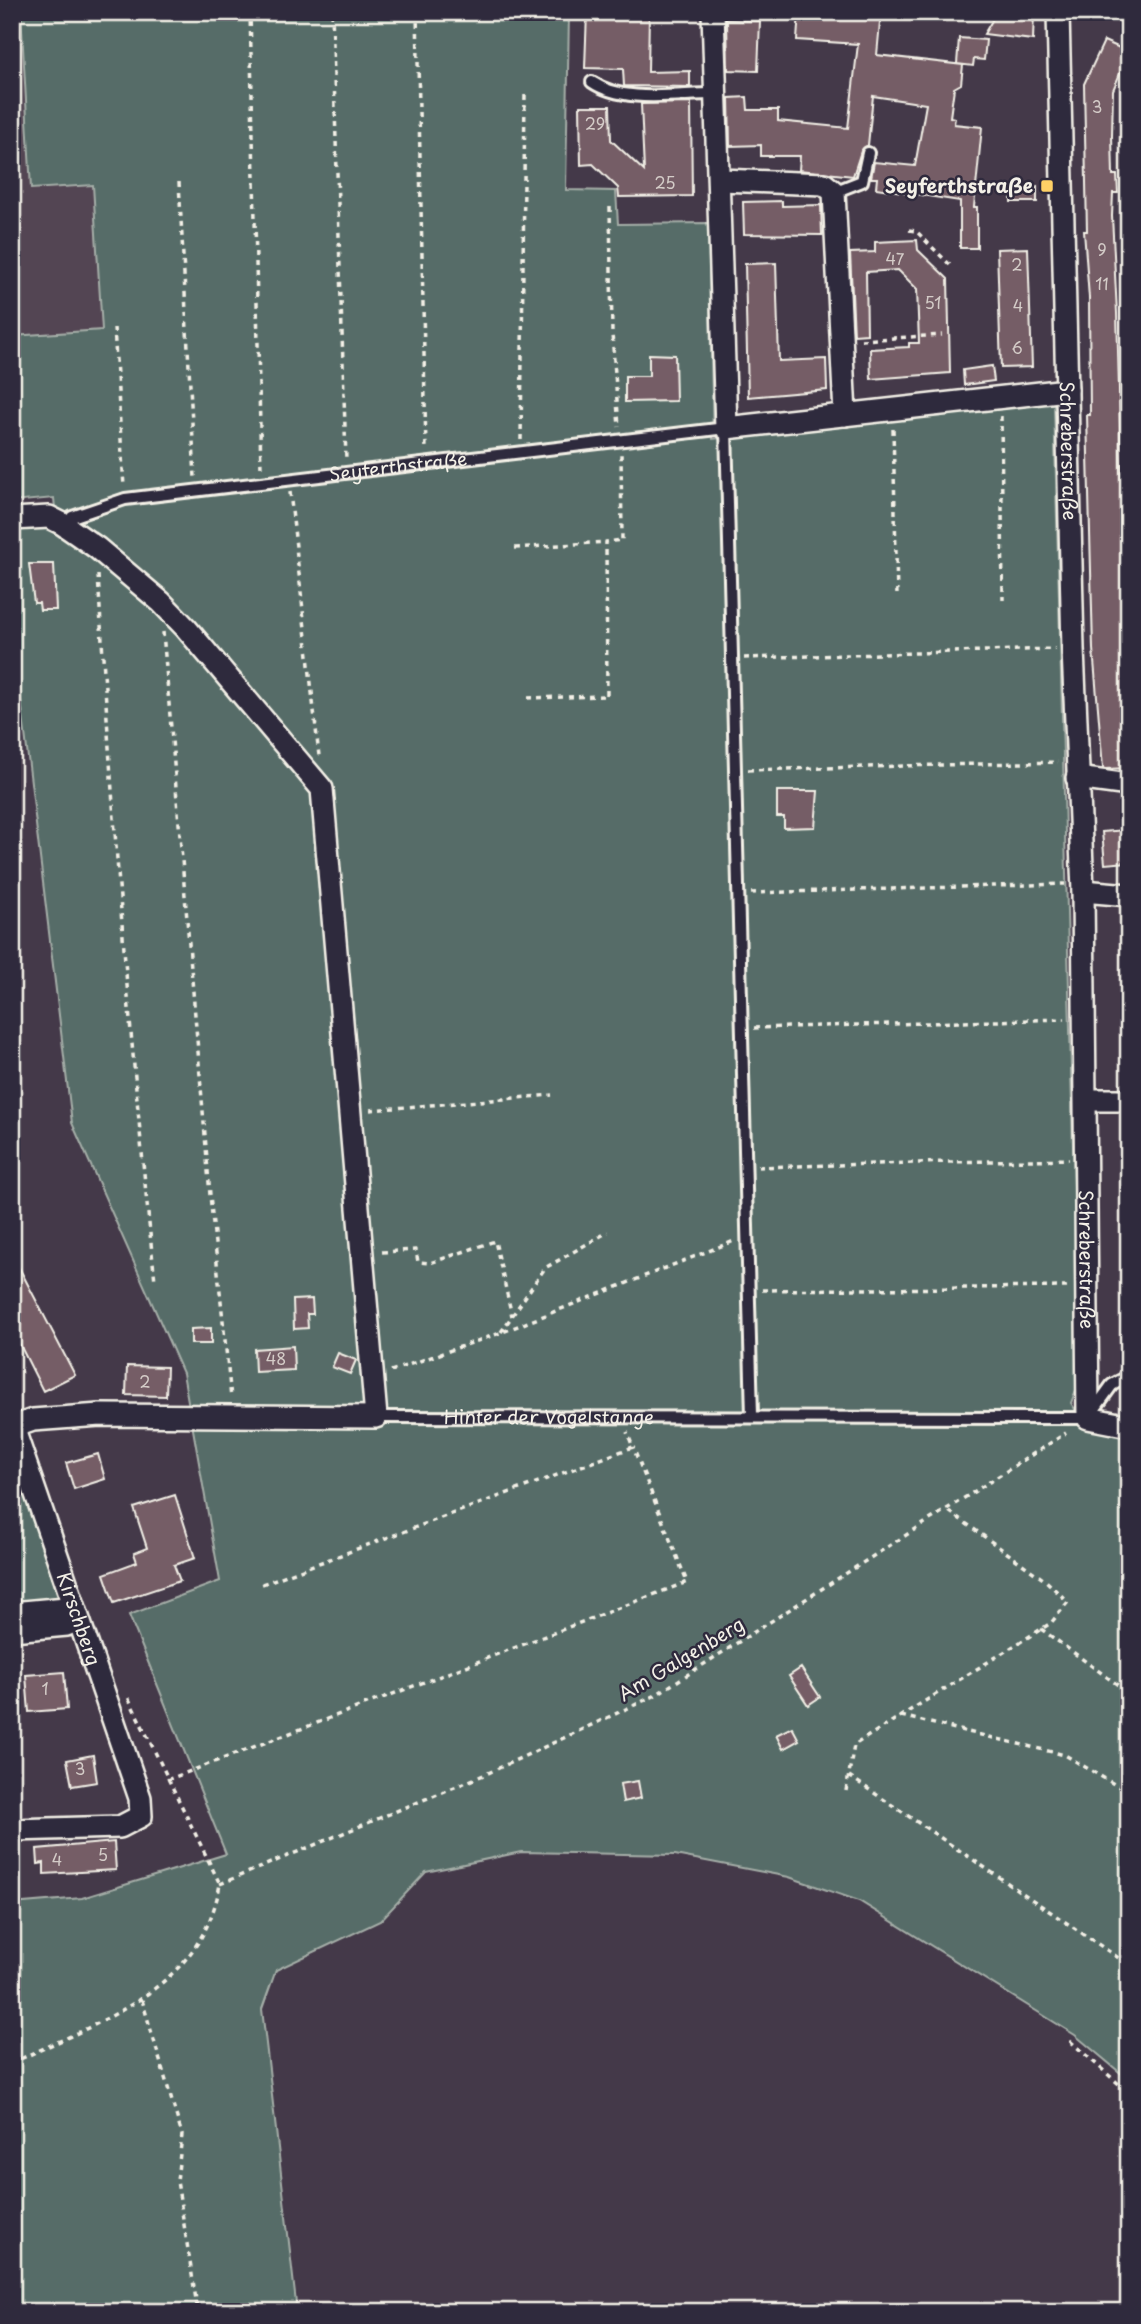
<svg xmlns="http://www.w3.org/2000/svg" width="1141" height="2324" viewBox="0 0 1141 2324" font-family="'Playpen Sans',sans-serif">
<rect width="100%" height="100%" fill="#443949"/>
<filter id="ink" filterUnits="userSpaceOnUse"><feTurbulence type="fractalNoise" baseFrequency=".0143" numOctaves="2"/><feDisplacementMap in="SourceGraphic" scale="14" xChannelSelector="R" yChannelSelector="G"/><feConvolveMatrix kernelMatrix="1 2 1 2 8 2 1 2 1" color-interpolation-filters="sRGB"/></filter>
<g filter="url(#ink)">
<path fill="#534452" d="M12,12H89L93,185L102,331L12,336Z"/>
<path fill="#566c67" stroke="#a5aea8" stroke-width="2" d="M21,12H569L566,190L616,191L618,224L708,223L713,439L1054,402L1079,1382L1071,1403L1088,1430L1129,1435V2080L1075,2035L859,1901L789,1877L675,1855L521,1852L426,1872L380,1921L276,1970L262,2009L297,2312H12V1904L82,1898L226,1854L129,1615L220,1581L183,1373L72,1123L12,625V523L56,519L54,498L12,502V336L102,330L93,185L31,189Z
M12,1454L40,1528L64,1621L12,1626Z"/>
<path fill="#755d66" stroke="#f4f1e8" stroke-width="2" d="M587,12H649L648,72L690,71V87L624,86L623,69L585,68Z
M799,12H881L877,55L963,65L961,84L954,88L950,117L955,118L954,124L982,127L974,207H977V248H960V201L876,188L877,178H871L874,162L915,166L926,104L873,96L868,145L861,151L853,176L799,170L800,156H761V145L730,146L729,98L747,97L748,110H778V121L848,128L858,44L797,40Z
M997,12H1034L1033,40L984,34Z
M727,20L760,21L758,71L728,70Z
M959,38L986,40L984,60L974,59L973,66L957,64Z
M1104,41L1129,52V72L1122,69L1113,90L1112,136L1113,175H1117L1118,193H1113L1112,216L1117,313L1129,768L1106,769L1103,768L1093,649L1087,415H1090L1089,298L1084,231H1087L1084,84Z
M691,103L692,196L619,197L618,188L593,164L581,165L580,106H610L611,140L644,171L641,104Z
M1012,186H1037V202H1011Z
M782,201V206L821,205L822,235L744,234L743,202Z
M917,240L918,250L948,279L950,373L871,379L870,349L909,347V343H919L917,289L898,270L866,272L867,334L854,335L850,253L875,252V242Z
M1028,248L1032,367L1001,368L997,249Z
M776,263L779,361L826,359L827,390L748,397L745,264Z
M649,354L675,355L676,401L625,402V376H649Z
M992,366L994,381L964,385L963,370Z
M29,564H54L56,610H40L39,603H34Z
M777,791H818L815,827L784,828V817H777Z
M1126,830L1128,862L1105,864L1102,832Z
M12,1254L75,1375L43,1391L12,1329Z
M312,1299L313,1314H307L308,1328L294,1329L293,1300Z
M211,1328V1344H191V1329Z
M293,1346L294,1370L255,1372L254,1349Z
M338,1353L356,1360L350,1374L332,1367Z
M127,1366L167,1367L166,1396L126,1395Z
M98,1454L105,1479L74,1489L66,1463Z
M175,1495L195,1558L174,1565L180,1581L114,1603L104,1574L137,1562L134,1553L147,1548L134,1508Z
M801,1668L820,1697L808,1705L789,1676Z
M64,1672L67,1709L29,1712L26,1675Z
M792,1727L799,1740L783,1749L776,1735Z
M93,1755L97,1782L72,1786L67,1760Z
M638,1781L641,1798L623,1802L620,1784Z
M114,1842L116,1870L44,1874V1863L38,1864L37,1849Z"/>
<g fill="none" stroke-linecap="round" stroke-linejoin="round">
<defs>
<g id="lane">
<path d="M592,82C624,104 676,94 714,94"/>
<path d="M834,192L862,181L868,153"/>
<path id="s1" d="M72,517L125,499L726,428L752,1416"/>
<path id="s2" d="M376,1417L1088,1418L1112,1385L1129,1376"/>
</g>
<g id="street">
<path d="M713,12L726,428L1067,390"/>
<path id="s3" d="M1058,12L1073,649L1083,891L1088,1418L1129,1426"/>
<path d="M720,180L824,184L834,192L845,415"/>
<path d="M12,519L49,517L61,523L97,548L161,602L186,628L322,789L376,1417L100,1415L33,1420L13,1427"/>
<path d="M1077,778L1129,785"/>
<path d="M1083,891L1129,895"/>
<path d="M1086,1100H1129"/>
<path id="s4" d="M12,1424L140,1798L141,1816L120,1827L12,1830"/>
<path d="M12,1613L66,1608L67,1625L12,1630"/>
</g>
</defs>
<use href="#lane" stroke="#f4f1e8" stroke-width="16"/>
<use href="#street" stroke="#f4f1e8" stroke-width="26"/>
<path stroke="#f4f1e8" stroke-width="3.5" stroke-dasharray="5 5" stroke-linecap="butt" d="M250,12L261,469
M332,12L346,460
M417,12L426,451
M1086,12H1088
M179,182L195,478
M610,207L612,334L619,427
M909,230L916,231L951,266
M114,328L124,487
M861,340L942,335
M1001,416L1003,600
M893,429L897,596
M521,440L525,94
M290,492L319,756
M515,548L606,542
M98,575C112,811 130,1046 155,1281
M163,632L210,1195L231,1398
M744,658L1055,649
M528,698L607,696L606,542L622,540L621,452
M748,770L1058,762
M751,893L1065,884
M754,1028L1065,1019
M370,1110L552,1095
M758,1167L1069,1159
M382,1252L416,1250L418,1262L430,1263L495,1241L512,1316
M762,1290L1069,1287
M501,1332L545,1268L608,1232
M391,1371L500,1333L734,1241
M262,1584L633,1447L627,1432
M1041,1629L1129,1693
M901,1716L1065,1755L1129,1793
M849,1776L1129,1965
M167,1780L687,1582L633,1447
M846,1791L854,1745L1051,1623L1068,1602L1046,1581L946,1509
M220,1884L486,1774L654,1696L1066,1433
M142,2000L182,2135L177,2181L198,2312
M1070,2041L1129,2093
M12,2063C97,2022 202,1991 220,1884L127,1695"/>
<use href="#lane" stroke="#2f2a3d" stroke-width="10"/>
<use href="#street" stroke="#2f2a3d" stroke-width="21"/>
</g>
</g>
<rect fill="#ffd166" stroke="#2f2a3d" stroke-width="2.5" x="1040" y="179" width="14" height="14" rx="3.5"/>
<g text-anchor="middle" stroke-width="5" stroke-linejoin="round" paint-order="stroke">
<g font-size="16" fill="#d4ccc8">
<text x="1097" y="113">3</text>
<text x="595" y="130">29</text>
<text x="665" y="189">25</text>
<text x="1102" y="256">9</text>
<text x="895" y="265">47</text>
<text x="1017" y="271">2</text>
<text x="1102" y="290">11</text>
<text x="933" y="309">51</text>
<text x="1018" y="312">4</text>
<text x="1017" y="354">6</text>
<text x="276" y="1365">48</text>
<text x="145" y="1388">2</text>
<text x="45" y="1695">1</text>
<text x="80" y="1775">3</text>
<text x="103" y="1861">5</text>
<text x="57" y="1866">4</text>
</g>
<g font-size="19" font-weight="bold" fill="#f4f1e8" stroke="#2f2a3d" text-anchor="end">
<text x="1033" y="193">Seyferthstraße</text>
</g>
<g font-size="19" fill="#f4f1e8" stroke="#2f2a3d">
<text dy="7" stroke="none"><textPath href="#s3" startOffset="439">Schreberstraße</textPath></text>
<text dy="7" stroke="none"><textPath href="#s1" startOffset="331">Seyferthstraße</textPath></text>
<text dy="7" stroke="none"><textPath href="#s3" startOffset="1248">Schreberstraße</textPath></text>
<text dy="7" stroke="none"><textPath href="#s2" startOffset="173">Hinter der Vogelstange</textPath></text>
<text dy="7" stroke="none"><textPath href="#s4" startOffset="206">Kirschberg</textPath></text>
<text transform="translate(681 1659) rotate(-31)" y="7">Am Galgenberg</text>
</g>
</g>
<rect width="1141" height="2324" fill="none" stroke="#2f2a3d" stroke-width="42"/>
<rect x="21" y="21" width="1099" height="2282" fill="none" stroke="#f4f1e8" stroke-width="2.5" filter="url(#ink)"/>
</svg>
